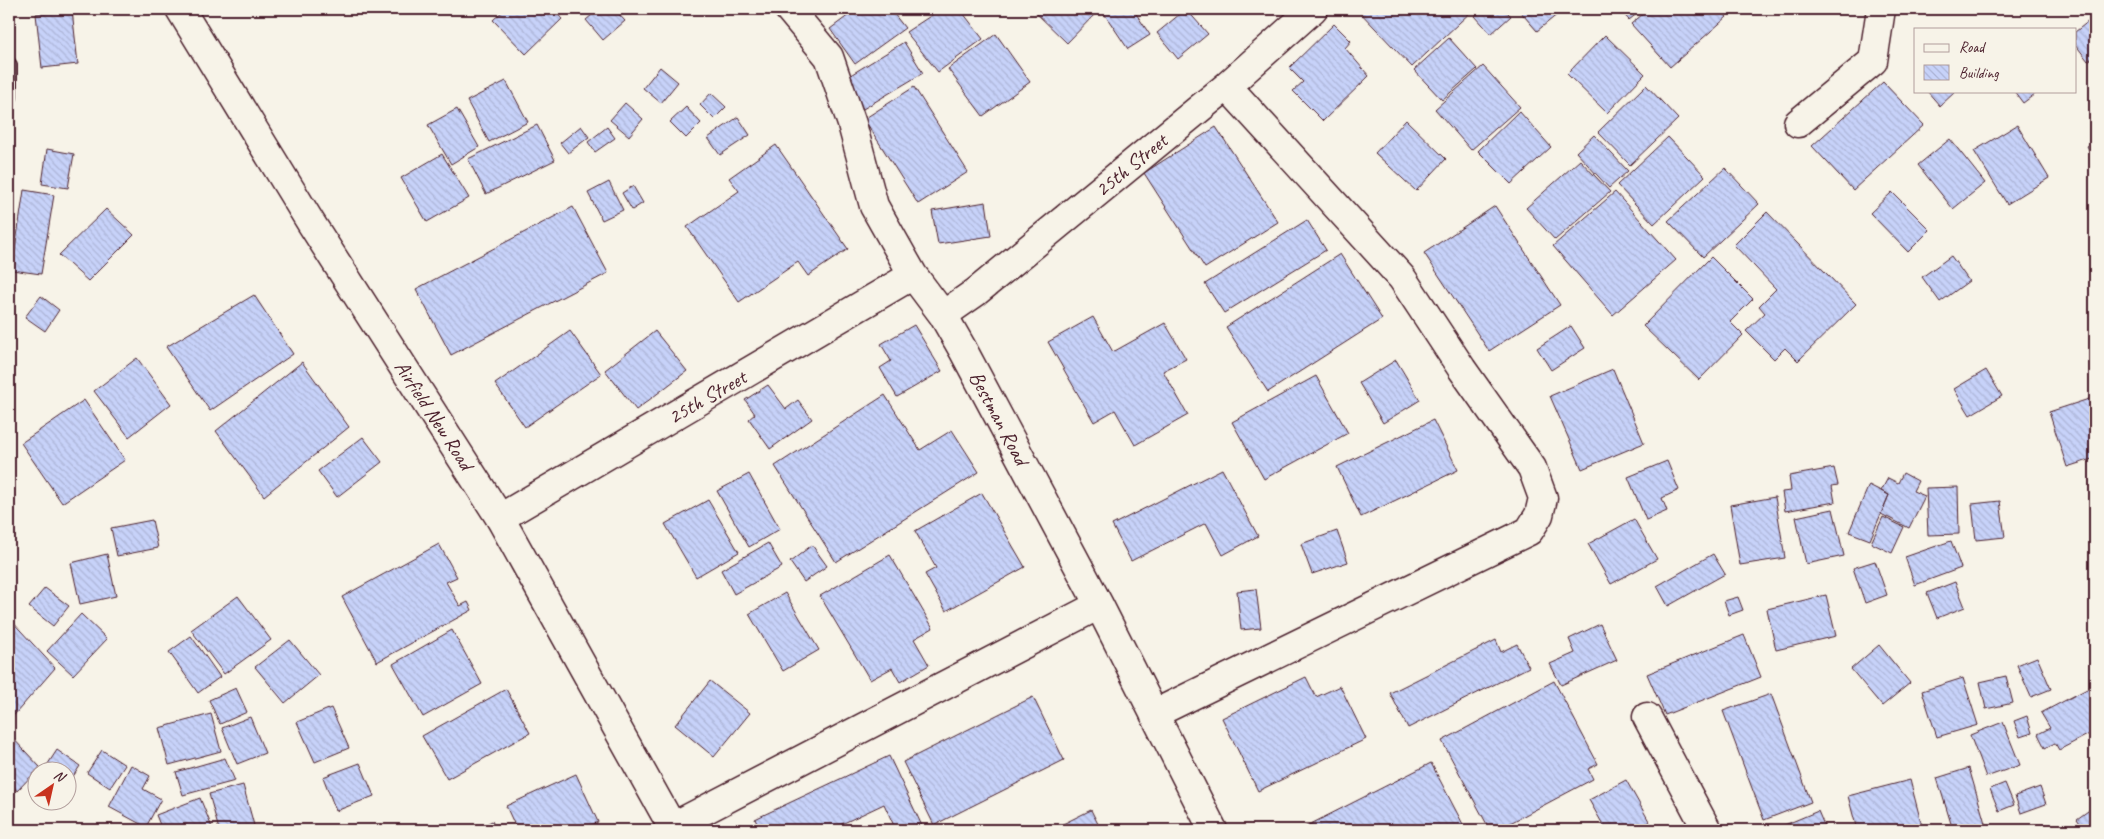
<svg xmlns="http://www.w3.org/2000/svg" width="2104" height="839" viewBox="0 0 2104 839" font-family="Caveat,sans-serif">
<defs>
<pattern id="building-back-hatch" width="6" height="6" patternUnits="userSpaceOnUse" patternTransform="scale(1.25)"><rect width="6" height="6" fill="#c7d2f9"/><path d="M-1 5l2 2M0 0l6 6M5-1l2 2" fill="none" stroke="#acb4d6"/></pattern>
</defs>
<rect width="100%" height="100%" fill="#f7f3e8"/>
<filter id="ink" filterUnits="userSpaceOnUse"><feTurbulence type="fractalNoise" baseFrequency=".02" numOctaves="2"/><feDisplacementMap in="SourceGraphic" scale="10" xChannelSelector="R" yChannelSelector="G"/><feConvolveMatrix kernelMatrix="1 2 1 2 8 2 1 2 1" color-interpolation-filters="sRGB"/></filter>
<g filter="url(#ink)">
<path fill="url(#building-back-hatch)" stroke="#4a1f2b" d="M505,9H553L562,19L526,54L493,20Z
M599,9H614L625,21L603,40L586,20Z
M857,9H890L905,28L855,64L830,29Z
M941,9H960L983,39L938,72L906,32Z
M1032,9H1090L1095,14L1067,43Z
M1101,9H1133L1150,35L1128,49Z
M1186,9L1208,34L1178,59L1157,33Z
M1357,9H1474L1412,67Z
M1483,9H1504L1511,16L1491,34L1475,16Z
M1518,9H1564L1537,31Z
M1619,9H1643L1629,20Z
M1649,9H1719L1727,17L1670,67L1631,24Z
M72,10L78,64L42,68L36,14Z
M2094,17L2095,56L2088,61L2075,44V32Z
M1334,24L1351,41L1345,48L1369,76L1323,121L1293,91L1303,82L1289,68Z
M996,34L1030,82L983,116L948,69Z
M1605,35L1645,74L1607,113L1567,74Z
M1449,38L1477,69L1442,100L1414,70Z
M904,42L923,73L863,109L844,79Z
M1483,66L1520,107L1471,150L1435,109Z
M660,67L678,82L661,103L643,88Z
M506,81L528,122L489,142L467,101Z
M1883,82L1924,125L1853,190L1812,146Z
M1646,85L1678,119L1630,165L1598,132Z
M914,87L968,172L918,204L864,119Z
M1927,91H1956L1940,106Z
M2014,91H2039L2023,103Z
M711,93L726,107L714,119L700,105Z
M625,103L643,119L629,136L610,120Z
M686,107L701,123L686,138L670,122Z
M457,109L479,147L451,164L428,125Z
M1519,111L1551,147L1511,184L1478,151Z
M738,117L750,135L720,155L708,138Z
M1406,120L1446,159L1416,191L1375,153Z
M537,125L555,160L486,194L468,159Z
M2017,125L2049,178L2007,204L1974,151Z
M581,126L589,137L568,153L560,143Z
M607,127L615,138L595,152L588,142Z
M1216,127L1278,222L1205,268L1144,173Z
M1594,135L1628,171L1609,188L1576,152Z
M1668,137L1705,176L1654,224L1617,185Z
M1950,139L1985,183L1953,209L1918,165Z
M2095,142V161L2087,146Z
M776,145L848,249L808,276L798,262L739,302L687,227L739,191L729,178Z
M47,149L74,154L68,188L42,184Z
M442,154L469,198L427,222L401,178Z
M1580,160L1610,192L1555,240L1526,208Z
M1725,168L1759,204L1703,257L1668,221Z
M609,182L623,210L602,220L588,193Z
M633,186L643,203L632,210L622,193Z
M24,190L54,195L41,274L12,270Z
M1615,192L1676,260L1613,315L1553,246Z
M1892,192L1930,230L1908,252L1870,213Z
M986,202L991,236L938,244L932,211Z
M1495,206L1560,305L1489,351L1424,253Z
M573,207L608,273L451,355L416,289Z
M106,209L134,235L88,281L59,255Z
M1767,212L1856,304L1798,361L1785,348L1774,359L1746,331L1765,313L1759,306L1776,289L1734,245Z
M1307,220L1326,250L1224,313L1205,284Z
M1340,254L1382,319L1268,392L1226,327Z
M1951,256L1969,281L1940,302L1922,277Z
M1711,257L1753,299L1730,322L1743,335L1699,380L1643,326Z
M254,295L293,354L210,411L166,347Z
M41,296L59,310L45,331L25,317Z
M1093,317L1113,352L1165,323L1186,359L1163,371L1188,415L1135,445L1115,410L1094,422L1048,342Z
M914,325L942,371L897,397L880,368L891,361L881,344Z
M1571,326L1585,348L1551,370L1537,348Z
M570,331L601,374L525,427L495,384Z
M655,331L687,371L636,410L605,370Z
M137,358L171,404L129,437L94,391Z
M1396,360L1420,400L1383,423L1359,383Z
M302,362L349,427L264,496L216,431Z
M1613,369L1644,443L1582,469L1550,396Z
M1986,370L2002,396L1970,415L1954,389Z
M1316,376L1348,433L1264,479L1232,422Z
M768,385L786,409L798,400L812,419L770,449L749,419L755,414L745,400Z
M885,395L920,450L952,430L979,472L836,562L775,466Z
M2095,397V458L2067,467L2049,412Z
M84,400L125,460L62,503L21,443Z
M1433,420L1458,470L1361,517L1337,467Z
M363,437L382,462L337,497L318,471Z
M1667,461L1679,490L1662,498L1667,511L1646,520L1628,477Z
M1834,468L1838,485L1832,486L1835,502L1785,511L1782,492L1791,491L1789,476Z
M1222,469L1258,536L1223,555L1206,523L1131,561L1112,525Z
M1903,473L1918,481L1913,491L1925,496L1909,528L1881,514L1889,495L1881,491L1888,478L1898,483Z
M749,474L780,529L749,547L717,491Z
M1869,485L1889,495L1870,540L1849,532Z
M1958,487L1959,534L1928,535L1926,488Z
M982,493L1025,567L946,611L925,574L936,568L915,531Z
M1775,497L1785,558L1740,565L1730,505Z
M708,500L739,552L696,577L665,524Z
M2000,501L2005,537L1976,540L1972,504Z
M1833,509L1844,556L1806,564L1796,517Z
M1883,517L1904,527L1892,553L1871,543Z
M1634,519L1657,559L1611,584L1588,544Z
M152,520L158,548L117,556L111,528Z
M1337,531L1348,562L1312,574L1301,544Z
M1951,541L1961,568L1915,585L1905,557Z
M768,543L782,567L734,594L721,570Z
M439,544L457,577L446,582L460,606L468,602L472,610L377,662L342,597Z
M812,545L827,566L804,582L790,562Z
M107,554L116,596L80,604L71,563Z
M1713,554L1725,574L1668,606L1657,586Z
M890,555L933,628L914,639L929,665L900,682L892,668L870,680L820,596Z
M1875,561L1887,595L1865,603L1853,568Z
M1955,582L1965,607L1937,618L1927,593Z
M45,588L69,606L53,626L29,607Z
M1256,589L1261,628L1241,630L1237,591Z
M785,593L819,650L783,671L749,614Z
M1826,595L1836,636L1776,650L1767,609Z
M238,596L271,640L224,674L191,630Z
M1738,597L1743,610L1729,615L1724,601Z
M81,614L107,639L73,675L47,651Z
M9,618L55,668L9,721Z
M1600,624L1617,660L1561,685L1550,664L1575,653L1569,639Z
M452,630L482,684L423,717L393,664Z
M1744,635L1761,677L1665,715L1647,674Z
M191,636L220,677L198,693L169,652Z
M290,640L319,675L285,703L255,667Z
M1496,640L1501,652L1517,644L1529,667L1408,728L1390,693Z
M1879,645L1910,683L1882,706L1851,669Z
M2037,657L2051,689L2031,697L2017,665Z
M2006,676L2013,703L1986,709L1980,682Z
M1306,677L1316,697L1340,686L1366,739L1258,791L1222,718Z
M1963,678L1978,725L1937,737L1922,691Z
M710,681L750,713L714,757L675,725Z
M1554,681L1598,764L1588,769L1593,779L1497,830H1490L1442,741Z
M236,688L247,712L220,724L209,700Z
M2089,688L2095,700V731L2059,750L2055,743L2045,748L2038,734L2050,728L2041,713Z
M506,689L530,733L447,779L422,736Z
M1771,694L1811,802L1764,820L1723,711Z
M1033,697L1064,760L934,825L903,762Z
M331,708L349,748L315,762L297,722Z
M211,714L221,751L169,765L159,728Z
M2027,716L2032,733L2020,737L2014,721Z
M250,717L265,753L237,764L222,728Z
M2003,722L2020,765L1986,777L1970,735Z
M9,734L40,767L17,791L9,781Z
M57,750L80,766L68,784V772L44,770Z
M102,750L125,765L110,788L87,773Z
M889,756L924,830H896L884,804L829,830H760L755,819Z
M225,758L235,781L183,795L176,772Z
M360,763L374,796L336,811L323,777Z
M1431,763L1466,830H1299Z
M131,765L150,776L143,789L161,799L146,827L109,807Z
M1969,768L1987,830H1953L1937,778Z
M576,774L598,822L579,830H517L506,806Z
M1626,780L1654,830H1606L1589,800Z
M1910,780L1923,830H1857L1848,796Z
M2005,783L2014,805L1999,811L1990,789Z
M243,785L255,829L219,830L209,794Z
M2040,787L2046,804L2021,813L2015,796Z
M200,798L213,830H162L156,815Z
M2095,806V830H2085L2077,819Z
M1091,810L1101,830H1051Z
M1818,811L1826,830H1776L1775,829Z
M492,821L496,830H475Z"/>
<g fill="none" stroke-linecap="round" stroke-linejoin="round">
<defs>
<path id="lane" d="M9,65V97"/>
<path id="street" d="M789,9L829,57L852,124L874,206L913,275L943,315L963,350L1099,605L1213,830
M1798,123L1873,61L1881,9
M943,315L976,292L1227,86L1313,9
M500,518L913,275
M1154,714L1529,531L1539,515L1543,498L1532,468L1462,369L1402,278L1227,86
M1647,717L1707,830
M672,827L1099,605"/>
<path id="secondary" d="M180,9L311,223L500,518L674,830"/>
</defs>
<use href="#lane" stroke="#4a1f2b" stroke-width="18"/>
<use href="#street" stroke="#4a1f2b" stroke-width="31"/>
<use href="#secondary" stroke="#4a1f2b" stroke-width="31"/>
<use href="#lane" stroke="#f7f3e8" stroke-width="14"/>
<use href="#street" stroke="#f7f3e8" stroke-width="28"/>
<use href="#secondary" stroke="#f7f3e8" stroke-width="28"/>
</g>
</g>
<g text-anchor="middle" stroke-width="4" stroke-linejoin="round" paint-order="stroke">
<g font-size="21" fill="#4a1f2b" stroke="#f7f3e8">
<text transform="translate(1131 165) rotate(-39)" y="7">25th Street</text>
<text transform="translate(707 397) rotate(-30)" y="7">25th Street</text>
<text transform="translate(434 415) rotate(57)" y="7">Airfield New Road</text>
<text transform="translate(999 418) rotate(62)" y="7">Bestman Road</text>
</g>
</g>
<rect width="2104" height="839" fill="none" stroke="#f7f3e8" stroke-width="30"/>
<rect x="15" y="15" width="2074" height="809" fill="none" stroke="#4a1f2b" stroke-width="2" filter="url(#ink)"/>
<rect x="1914" y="28" width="162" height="65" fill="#f7f3e8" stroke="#b29e9c"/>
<rect x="1924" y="44" width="25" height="8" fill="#f7f3e8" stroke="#b29e9c"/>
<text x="1959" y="52" font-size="15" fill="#4a1f2b">Road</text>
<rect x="1924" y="65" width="25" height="15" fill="url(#building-back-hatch)" stroke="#b29e9c"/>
<text x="1959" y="78" font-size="15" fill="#4a1f2b">Building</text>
<g transform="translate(52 786) rotate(34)"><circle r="24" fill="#f7f3e8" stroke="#b29e9c"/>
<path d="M0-4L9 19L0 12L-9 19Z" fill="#c8321e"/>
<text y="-8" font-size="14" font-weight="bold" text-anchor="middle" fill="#4a1f2b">N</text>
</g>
</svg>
